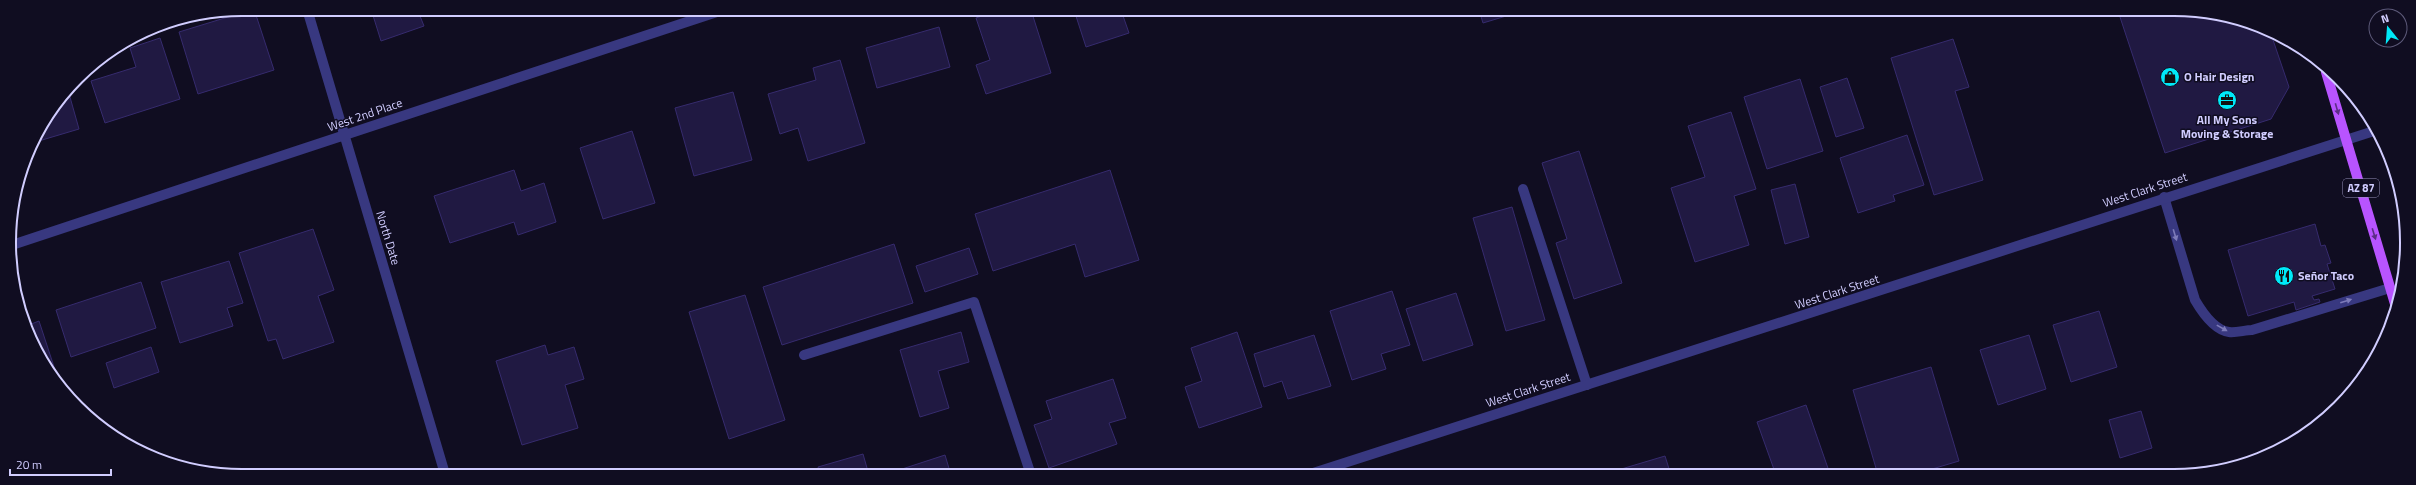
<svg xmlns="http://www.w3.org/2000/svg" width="2416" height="485" viewBox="0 0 2416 485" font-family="'Titillium Web',sans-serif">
<rect width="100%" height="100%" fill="#100d21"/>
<path fill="#201942" stroke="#362b6e" d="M254,9L274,70L198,94L179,32Z
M371,9H440L420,16L424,26L381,41Z
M1000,10H1031L1051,73L986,94L976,65L990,60L976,18Z
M1074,10H1121L1129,33L1086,47Z
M1479,10H1526L1483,23Z
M2118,11H2204L2271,34L2289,87L2271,119L2165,153Z
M939,27L950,67L877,88L866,48Z
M160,38L180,99L105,123L91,81L136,67L130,48Z
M1953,39L1969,87L1955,91L1983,180L1934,195L1891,58Z
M840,60L865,143L808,161L798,128L780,134L768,94L816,80L813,68Z
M1847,78L1864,128L1836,137L1820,87Z
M1800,79L1823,151L1767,169L1744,97Z
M68,90L79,129L32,143L33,139Z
M733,92L752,160L694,176L675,108Z
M1731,112L1756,189L1734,196L1749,245L1695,262L1671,188L1705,177L1688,126Z
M632,131L655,203L603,219L580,148Z
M1907,135L1924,185L1893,195L1895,201L1858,213L1840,158Z
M1579,151L1622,283L1574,299L1556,243L1567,239L1542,163Z
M514,170L521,191L544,183L556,222L518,235L514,222L450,243L434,196Z
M1110,170L1139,260L1085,277L1075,244L993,271L975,214Z
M1795,184L1809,237L1785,244L1771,190Z
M1512,207L1545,320L1506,331L1473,218Z
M2315,224L2321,246L2325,245L2331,263L2327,264L2335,289L2312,296L2314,300L2319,299L2320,302L2296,310L2294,302L2248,316L2228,250Z
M313,229L334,290L318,296L334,342L283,359L276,339L268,341L239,253Z
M894,244L913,303L782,345L763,287Z
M969,248L978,274L925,292L916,266Z
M229,261L243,303L227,308L233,326L180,343L161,282Z
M141,282L156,328L71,357L56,310Z
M1392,291L1410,345L1381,354L1386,369L1352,380L1330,311Z
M1456,293L1473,345L1423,361L1406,309Z
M745,295L785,420L729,439L689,312Z
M2099,311L2117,367L2071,382L2053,325Z
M39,321L59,382L26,326Z
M961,332L969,362L938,371L949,408L920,417L900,350Z
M1237,332L1262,407L1199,428L1185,387L1202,381L1191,348Z
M1314,335L1331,386L1288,399L1282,381L1264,387L1254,354Z
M2029,335L2046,389L1998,405L1980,350Z
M545,345L548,355L574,347L584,379L565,385L578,428L522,445L496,361Z
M151,347L159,372L114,388L106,363Z
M1931,367L1959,461L1912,475H1878L1853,390Z
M1113,379L1126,418L1109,423L1117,444L1049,468L1034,425L1052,419L1046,401Z
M1806,405L1830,474L1845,469L1847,475H1776L1757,422Z
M2141,411L2152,448L2120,458L2109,420Z
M863,454L869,475L820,474L818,467Z
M945,455L951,475H897L896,471Z
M1665,456L1671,475H1619L1618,470Z
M1603,471L1604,475H1588Z"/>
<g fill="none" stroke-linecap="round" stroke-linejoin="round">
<path stroke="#383880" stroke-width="10" d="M1523,189L1587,385
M2164,197L2195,300C2202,312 2214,330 2229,332C2236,333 2245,330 2252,330L2390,288"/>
<path stroke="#383880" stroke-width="10" d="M307,9L445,474
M12,245L726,9
M804,355L974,302L1031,475
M1307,475L2374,131"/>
<path stroke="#b854ff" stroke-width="10" d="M2326,72L2395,304"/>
</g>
<defs><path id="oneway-solid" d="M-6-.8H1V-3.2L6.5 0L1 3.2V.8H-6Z"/></defs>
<g fill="#5c2d85">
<use href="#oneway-solid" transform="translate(2337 109) rotate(74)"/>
<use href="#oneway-solid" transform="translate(2374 234) rotate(73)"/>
</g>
<g fill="#7d7bb9">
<use href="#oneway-solid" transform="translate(2175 235) rotate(73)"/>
<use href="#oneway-solid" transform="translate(2346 301) rotate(-17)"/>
<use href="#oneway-solid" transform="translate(2222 328) rotate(29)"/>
</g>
<defs>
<symbol id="shop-disc" viewBox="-11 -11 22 22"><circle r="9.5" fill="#00e9f8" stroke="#100d21"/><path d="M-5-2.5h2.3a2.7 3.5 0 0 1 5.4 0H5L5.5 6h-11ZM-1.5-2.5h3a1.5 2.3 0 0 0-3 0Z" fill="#111"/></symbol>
<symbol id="office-disc" viewBox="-11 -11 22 22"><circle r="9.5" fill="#00e9f8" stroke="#100d21"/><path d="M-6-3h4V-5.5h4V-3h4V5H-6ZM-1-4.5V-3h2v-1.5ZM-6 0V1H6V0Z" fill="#111"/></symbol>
<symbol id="restaurant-disc" viewBox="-11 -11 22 22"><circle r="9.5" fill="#00e9f8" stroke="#100d21"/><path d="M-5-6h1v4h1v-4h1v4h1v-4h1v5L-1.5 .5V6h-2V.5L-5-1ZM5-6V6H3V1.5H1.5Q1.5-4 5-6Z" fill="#111"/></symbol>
</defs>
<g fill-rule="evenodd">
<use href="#shop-disc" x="2159" y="66" width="22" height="22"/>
<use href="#office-disc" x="2216" y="89" width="22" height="22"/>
<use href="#restaurant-disc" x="2273" y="265" width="22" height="22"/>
</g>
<g text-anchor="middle" stroke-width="3" stroke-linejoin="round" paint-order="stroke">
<rect fill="#100d21" stroke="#9793bc" stroke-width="1" x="2343" y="179" width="36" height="18" rx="3"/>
<g font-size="11" font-weight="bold" fill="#d1cdff">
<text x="2361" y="192">AZ 87</text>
</g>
<g font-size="12" font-weight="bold" fill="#d1cdff" stroke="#100d21" text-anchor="start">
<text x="2184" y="81">O Hair Design</text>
<text x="2227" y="124" text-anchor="middle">All My Sons<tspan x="2227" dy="14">Moving &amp; Storage</tspan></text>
<text x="2298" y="280">Señor Taco</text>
</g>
<g font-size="12" fill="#d1cdff" stroke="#100d21">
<text transform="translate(365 115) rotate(-19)" y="4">West 2nd Place</text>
<text transform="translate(2145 190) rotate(-18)" y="4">West Clark Street</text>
<text transform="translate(388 238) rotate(73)" y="4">North Date</text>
<text transform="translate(1837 292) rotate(-18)" y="4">West Clark Street</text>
<text transform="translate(1528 390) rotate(-18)" y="4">West Clark Street</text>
</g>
</g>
<path d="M0 0H2416V485H0ZM242 16H2174A226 226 0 0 1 2400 242V243A226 226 0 0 1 2174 469H242A226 226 0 0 1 16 243V242A226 226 0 0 1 242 16Z" fill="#100d21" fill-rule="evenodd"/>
<path fill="none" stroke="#d1cdff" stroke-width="2" d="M242 16H2174A226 226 0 0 1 2400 242V243A226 226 0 0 1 2174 469H242A226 226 0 0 1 16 243V242A226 226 0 0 1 242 16Z"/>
<g transform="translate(2388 28) rotate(343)"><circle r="19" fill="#100d21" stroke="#5d5a7a"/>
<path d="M0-3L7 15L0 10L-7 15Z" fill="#00e9f8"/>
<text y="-6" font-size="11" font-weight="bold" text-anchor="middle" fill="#d1cdff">N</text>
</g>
<path d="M10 469v6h101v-6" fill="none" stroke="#d1cdff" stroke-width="2"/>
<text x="16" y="469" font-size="12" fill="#d1cdff" stroke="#100d21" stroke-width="3" paint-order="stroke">20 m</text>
</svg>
